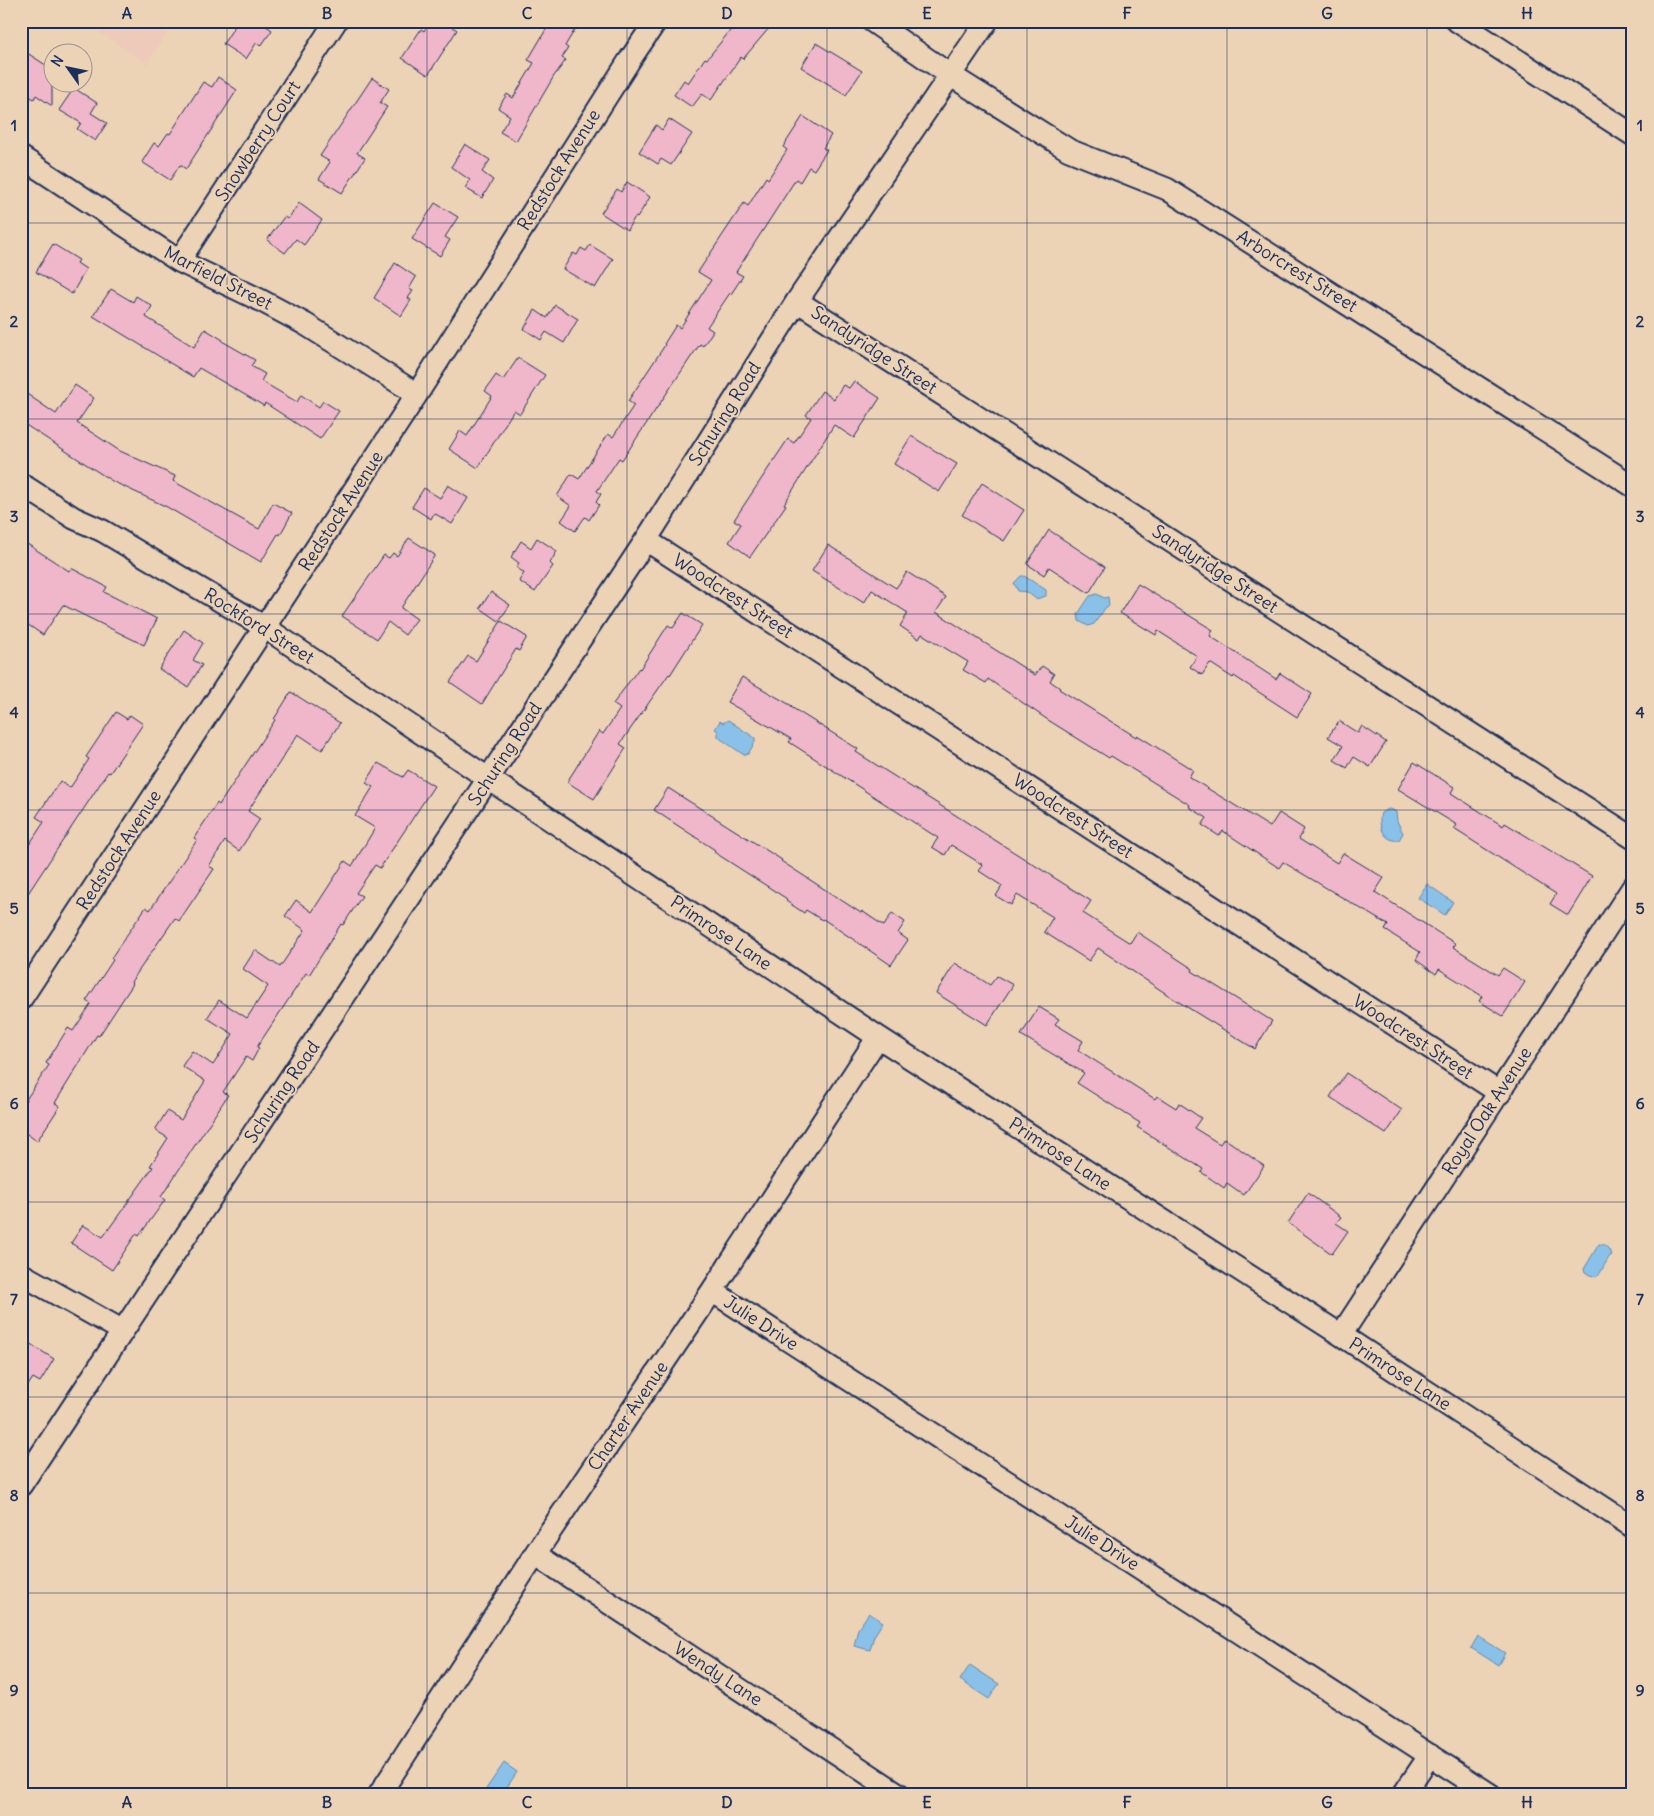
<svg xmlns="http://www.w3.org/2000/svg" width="1654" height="1816" viewBox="0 0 1654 1816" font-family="Delius,sans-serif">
<rect width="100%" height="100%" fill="#edd3b5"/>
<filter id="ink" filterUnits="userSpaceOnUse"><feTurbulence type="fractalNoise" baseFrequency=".02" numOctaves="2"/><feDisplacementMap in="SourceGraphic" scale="10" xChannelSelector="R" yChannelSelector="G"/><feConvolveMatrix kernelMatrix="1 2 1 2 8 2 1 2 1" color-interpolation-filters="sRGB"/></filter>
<g filter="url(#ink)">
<path fill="#eecabb" d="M82,21H175L147,64Z"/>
<path fill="#8ac1e8" stroke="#5e87b1" d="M1021,576H1024L1046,590V596L1036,599L1027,592L1018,591L1014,583Z
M1097,594L1104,598L1108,597L1109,606L1106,607L1094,624L1088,626L1079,621L1078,614L1090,596Z
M728,720L755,738V742L748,754L744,755L718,737V731L715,729L720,721L723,723Z
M1388,809L1393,810L1396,812L1397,821L1403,833L1399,840C1385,843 1377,825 1381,813Z
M1427,884L1453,902L1445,915L1418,898Z
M1599,1244C1608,1244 1608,1250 1612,1255L1609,1257L1599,1275L1595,1277L1585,1272L1584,1269Z
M869,1613L883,1622L874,1636L870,1650L854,1646L858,1629Z
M1478,1636L1505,1653L1498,1665L1471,1648Z
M970,1665L999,1684L989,1699L960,1680Z
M504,1763L517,1772L502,1795H495L486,1789Z"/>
<path fill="#f0b6c9" stroke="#1b2f5e" d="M238,21H259L272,30L261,46L257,42L246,59L223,44Z
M430,21H443L457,30L428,75L402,58L421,29L424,31Z
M551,21H580L565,46L568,48L562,58L566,60L554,76L516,141L500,132L510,116L498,108L507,94L513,98L534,63L528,60Z
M738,21H775L743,59L741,57L711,100L702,94L692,107L674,95L684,80L688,83L705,58L707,59Z
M816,43L862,71L846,95L801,67Z
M21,49L52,69V106L36,95L34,99L21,91Z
M218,77L237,90L186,169L180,165L170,180L142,162L154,143L159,146L168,133L170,134L203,82L212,87Z
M372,78L389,89L380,103L387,107L357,153L365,158L342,193L319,179L330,162L320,156Z
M74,88L97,103L91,113L107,123L95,141L77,129L81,123L59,110Z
M803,116L831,135L823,148L827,150L814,170L809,167L800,182L796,179L736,272L743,276L731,294L730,293L707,327L713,331L703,346L700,344L689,360L622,460L619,458L597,491L601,494L596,502L599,505L589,520L585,517L575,531L561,521L571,506L557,496L571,474L579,479L608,434L613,437L634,405L628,401L665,345L664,344L676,325L680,328L711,280L698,272L744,203L748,206L766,177L768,179L787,150L783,147Z
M669,119L692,134L671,165L661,159L658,164L639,152L656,125L662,130Z
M465,144L490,160L482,172L493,180L482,198L465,188L470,180L451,167Z
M627,182L650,197L637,218L635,217L627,230L601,213L617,189L621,192Z
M299,203L322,220L304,245L296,239L285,253L267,240L284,217L288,219Z
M435,203L458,217L445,237L450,240L440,256L412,239Z
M53,244L79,260L77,263L86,269L72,294L36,272Z
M590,245L613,259L595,288L563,269L573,253L577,255L581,248L586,251Z
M395,263L416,277L409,289L413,291L408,298L411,300L401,316L374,298Z
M111,289L133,302L136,296L152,306L146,317L194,347L205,329L223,340L222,341L255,360L251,366L265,374L261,381L297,402L301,395L319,407L323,401L339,411L320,439L265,403L264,406L199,368L193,377L93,316Z
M555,305L578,319L564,343L546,332L541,340L524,329L535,310L547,318Z
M518,358L545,375L520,414L514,410L478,468L449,449L460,431L467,436L492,396L485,391L496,375L503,380Z
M854,381L880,398L854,438L834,425L784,504L786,505L750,557L729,542L741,524L734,520L788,439L794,443L811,418L806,415L822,391L834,399L843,385L849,388Z
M75,385L94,398L77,423L120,451L175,476L173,481L259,529L273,503L292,513L280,535L278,534L261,562L167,507L112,481L21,422V390L56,414Z
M911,436L957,464L939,492L894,464Z
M982,483L1024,510L1004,541L962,515Z
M448,485L468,498L452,524L434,513L431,519L412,507L424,488L440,498Z
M1049,530L1105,567L1089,593L1049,567L1044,575L1027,564Z
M409,538L435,555L401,608L417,619L405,635L388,622L377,639L342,616L384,555L389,558L393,553L397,556Z
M537,538L557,551L550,563L553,566L535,592L519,581L524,573L516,567L519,563L511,557L521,541L531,548Z
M21,540L69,571L71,568L107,587L104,592L157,619L144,645L63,605L43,635L21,620Z
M828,545L896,588L907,572L946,597L936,612L1035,675L1042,666L1054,674L1050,681L1060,688L1059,689L1136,737L1137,735L1193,770L1189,777L1270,827L1279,813L1304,829L1299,839L1337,863L1343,853L1384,878L1375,892L1456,944L1453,947L1498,975L1503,968L1525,982L1503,1016L1479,1001L1482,996L1439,969L1436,974L1416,960L1420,952L1385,930L1388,925L1283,862L1279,868L1223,831L1219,836L1202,825L1207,818L1189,807L1190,805L1111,756L1109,758L1048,720L988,679L986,683L963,670L968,662L922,634L919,639L900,626L908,613L872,590L864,603L812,571Z
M1138,584L1213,630L1210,636L1276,679L1280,673L1312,694L1297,717L1234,676L1233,678L1210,663L1202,675L1190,667L1197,656L1158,631L1156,635L1120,613Z
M491,592L510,605L499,621L480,608Z
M683,613L702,625L670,675L669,674L620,744L626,748L594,799L567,782L599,731L603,734L620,709L613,704L639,668L640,669L668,625L673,628Z
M501,621L527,637L519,651L516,649L482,704L450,682L468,656L476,661Z
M184,630L203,643L193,660L202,665L188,687L159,669Z
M742,677L792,706L791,707L858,749L856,752L1091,901L1083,913L1130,943L1137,932L1193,969L1192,971L1272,1021L1255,1049L1174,999L1098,948L1089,961L1044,932L1053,917L1017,895L1011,905L996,896L1002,886L979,871L983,865L951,845L945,855L932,847L938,838L789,742L791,739L727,702Z
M291,692L340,723L322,750L298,734L248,811L260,819L239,851L225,841L209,866L214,869L179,921L175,918L131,982L133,984L99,1036L97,1035L55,1103L60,1106L37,1141L21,1130V1107L49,1065L46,1063L68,1028L73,1031L91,1004L86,1001L113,960L111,958L146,907L150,910L197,840L194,838L217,803L219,805L275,720L274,719Z
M116,712L127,719L130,715L143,724L110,773L108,772L21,904V857L44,822L36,817L60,781L70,788L89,759L86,757Z
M1339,721L1358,733L1362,726L1386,742L1370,767L1354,757L1347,768L1334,760L1343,746L1328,737Z
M1414,762L1454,787L1451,793L1503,826L1505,823L1592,876L1568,915L1550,904L1556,894L1454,829L1457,825L1398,789Z
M378,763L403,777L408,770L434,786L380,868L375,865L356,893L362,896L343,925L341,924L309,975L306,973L257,1047L259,1048L252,1061L246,1057L223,1092L228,1095L161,1197L165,1200L139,1236L136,1234L112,1270L71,1243L83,1225L103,1237L153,1167L150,1166L168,1138L155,1130L167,1111L181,1120L205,1081L182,1066L192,1051L213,1065L233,1034L207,1018L219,1000L247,1018L268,986L243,969L255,950L280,967L305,930L285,916L296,900L312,912L345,861L352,866L375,828L355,816L373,787L366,783Z
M668,788L782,860L781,861L861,913L862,911L884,926L892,913L905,922L898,933L908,940L891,965L823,919L822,920L806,910L804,913L786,901L787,899L714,852L715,850L654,810Z
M955,963L990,985L997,976L1013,985L987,1025L936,993Z
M1039,1007L1059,1019L1055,1024L1083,1041L1078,1050L1155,1099L1157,1096L1176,1108L1179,1103L1201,1118L1194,1128L1220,1144L1224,1138L1264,1166L1244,1195L1227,1183L1224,1188L1201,1172L1203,1169L1137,1127L1140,1123L1077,1083L1084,1073L1021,1035Z
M1346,1073L1402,1110L1386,1134L1330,1097Z
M1308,1193L1341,1217L1336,1223L1348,1231L1332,1254L1288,1223Z
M21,1338L54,1359L40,1382L33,1378L21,1396Z"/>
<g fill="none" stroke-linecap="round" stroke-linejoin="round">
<defs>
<path id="minor" d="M872,21L950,75L1069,150L1167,189L1633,486
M1457,21L1633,135
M21,157L179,261L260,300L305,324L417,394
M179,261L336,21
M797,301L1633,838
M21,484L74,518L103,531L266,628L489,779L878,1037L1341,1335L1633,1527
M646,540L1500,1093
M21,999L417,394L629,61L656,21
M21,1274L123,1331
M712,1291L1491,1795
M1341,1335L1633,887
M21,1485L646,540L797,301L987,21
M535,1554L900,1795
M379,1795L535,1554L712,1291L878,1037
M1403,1795L1430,1755"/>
</defs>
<use href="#minor" stroke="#1b2f5e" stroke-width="25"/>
<use href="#minor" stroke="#edd3b5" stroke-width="21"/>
</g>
</g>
<path fill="none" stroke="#1b2f5e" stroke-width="1" stroke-opacity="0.55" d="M227,21V1795M427,21V1795M627,21V1795M827,21V1795M1027,21V1795M1227,21V1795M1427,21V1795M21,223H1633M21,419H1633M21,614H1633M21,810H1633M21,1006H1633M21,1202H1633M21,1397H1633M21,1593H1633"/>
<g text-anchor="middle" stroke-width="4" stroke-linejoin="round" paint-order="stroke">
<g font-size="18" fill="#1b2f5e" stroke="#edd3b5">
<text transform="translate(258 141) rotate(-57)" y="6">Snowberry Court</text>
<text transform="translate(559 170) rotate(-58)" y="6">Redstock Avenue</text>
<text transform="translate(1297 271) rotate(32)" y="6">Arborcrest Street</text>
<text transform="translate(218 278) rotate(27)" y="6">Marfield Street</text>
<text transform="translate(874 350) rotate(33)" y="6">Sandyridge Street</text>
<text transform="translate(725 414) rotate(-58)" y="6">Schuring Road</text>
<text transform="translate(341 511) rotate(-57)" y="6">Redstock Avenue</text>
<text transform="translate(1215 569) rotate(33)" y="6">Sandyridge Street</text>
<text transform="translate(733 596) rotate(33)" y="6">Woodcrest Street</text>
<text transform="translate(259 626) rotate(32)" y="6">Rockford Street</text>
<text transform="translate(505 754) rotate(-57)" y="6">Schuring Road</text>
<text transform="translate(1073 816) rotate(33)" y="6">Woodcrest Street</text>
<text transform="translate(119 850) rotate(-57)" y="6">Redstock Avenue</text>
<text transform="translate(721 933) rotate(34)" y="6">Primrose Lane</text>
<text transform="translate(1413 1037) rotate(33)" y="6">Woodcrest Street</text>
<text transform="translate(282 1092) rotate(-56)" y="6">Schuring Road</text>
<text transform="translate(1487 1111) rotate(-57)" y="6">Royal Oak Avenue</text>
<text transform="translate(1060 1154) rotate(33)" y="6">Primrose Lane</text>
<text transform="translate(761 1323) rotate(33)" y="6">Julie Drive</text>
<text transform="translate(1400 1374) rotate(33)" y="6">Primrose Lane</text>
<text transform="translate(628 1416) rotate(-56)" y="6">Charter Avenue</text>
<text transform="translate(1102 1543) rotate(33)" y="6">Julie Drive</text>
<text transform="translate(718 1674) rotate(33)" y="6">Wendy Lane</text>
</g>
</g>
<rect width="1654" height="1816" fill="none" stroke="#edd3b5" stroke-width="55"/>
<g transform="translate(68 68) rotate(303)"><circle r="24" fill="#edd3b5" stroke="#999192"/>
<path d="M0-4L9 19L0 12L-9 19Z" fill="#1b2f5e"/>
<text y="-8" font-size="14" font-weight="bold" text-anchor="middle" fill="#1b2f5e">N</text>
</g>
<rect x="28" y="28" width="1598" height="1760" fill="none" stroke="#1b2f5e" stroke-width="2"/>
<g font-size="16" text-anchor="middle" font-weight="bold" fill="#1b2f5e">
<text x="127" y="19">A</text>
<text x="327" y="19">B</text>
<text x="527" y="19">C</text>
<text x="727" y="19">D</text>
<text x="927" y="19">E</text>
<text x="1127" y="19">F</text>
<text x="1327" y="19">G</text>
<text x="1527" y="19">H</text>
<text x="14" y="131">1</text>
<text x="1640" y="131">1</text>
<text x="14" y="327">2</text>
<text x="1640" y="327">2</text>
<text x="14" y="522">3</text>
<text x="1640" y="522">3</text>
<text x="14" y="718">4</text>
<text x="1640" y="718">4</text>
<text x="14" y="914">5</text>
<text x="1640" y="914">5</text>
<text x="14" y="1109">6</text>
<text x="1640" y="1109">6</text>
<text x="14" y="1305">7</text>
<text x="1640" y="1305">7</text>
<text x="14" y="1501">8</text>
<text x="1640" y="1501">8</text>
<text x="14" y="1696">9</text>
<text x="1640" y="1696">9</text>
<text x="127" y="1808">A</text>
<text x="327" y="1808">B</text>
<text x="527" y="1808">C</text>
<text x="727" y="1808">D</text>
<text x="927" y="1808">E</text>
<text x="1127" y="1808">F</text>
<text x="1327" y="1808">G</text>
<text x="1527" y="1808">H</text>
</g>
</svg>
